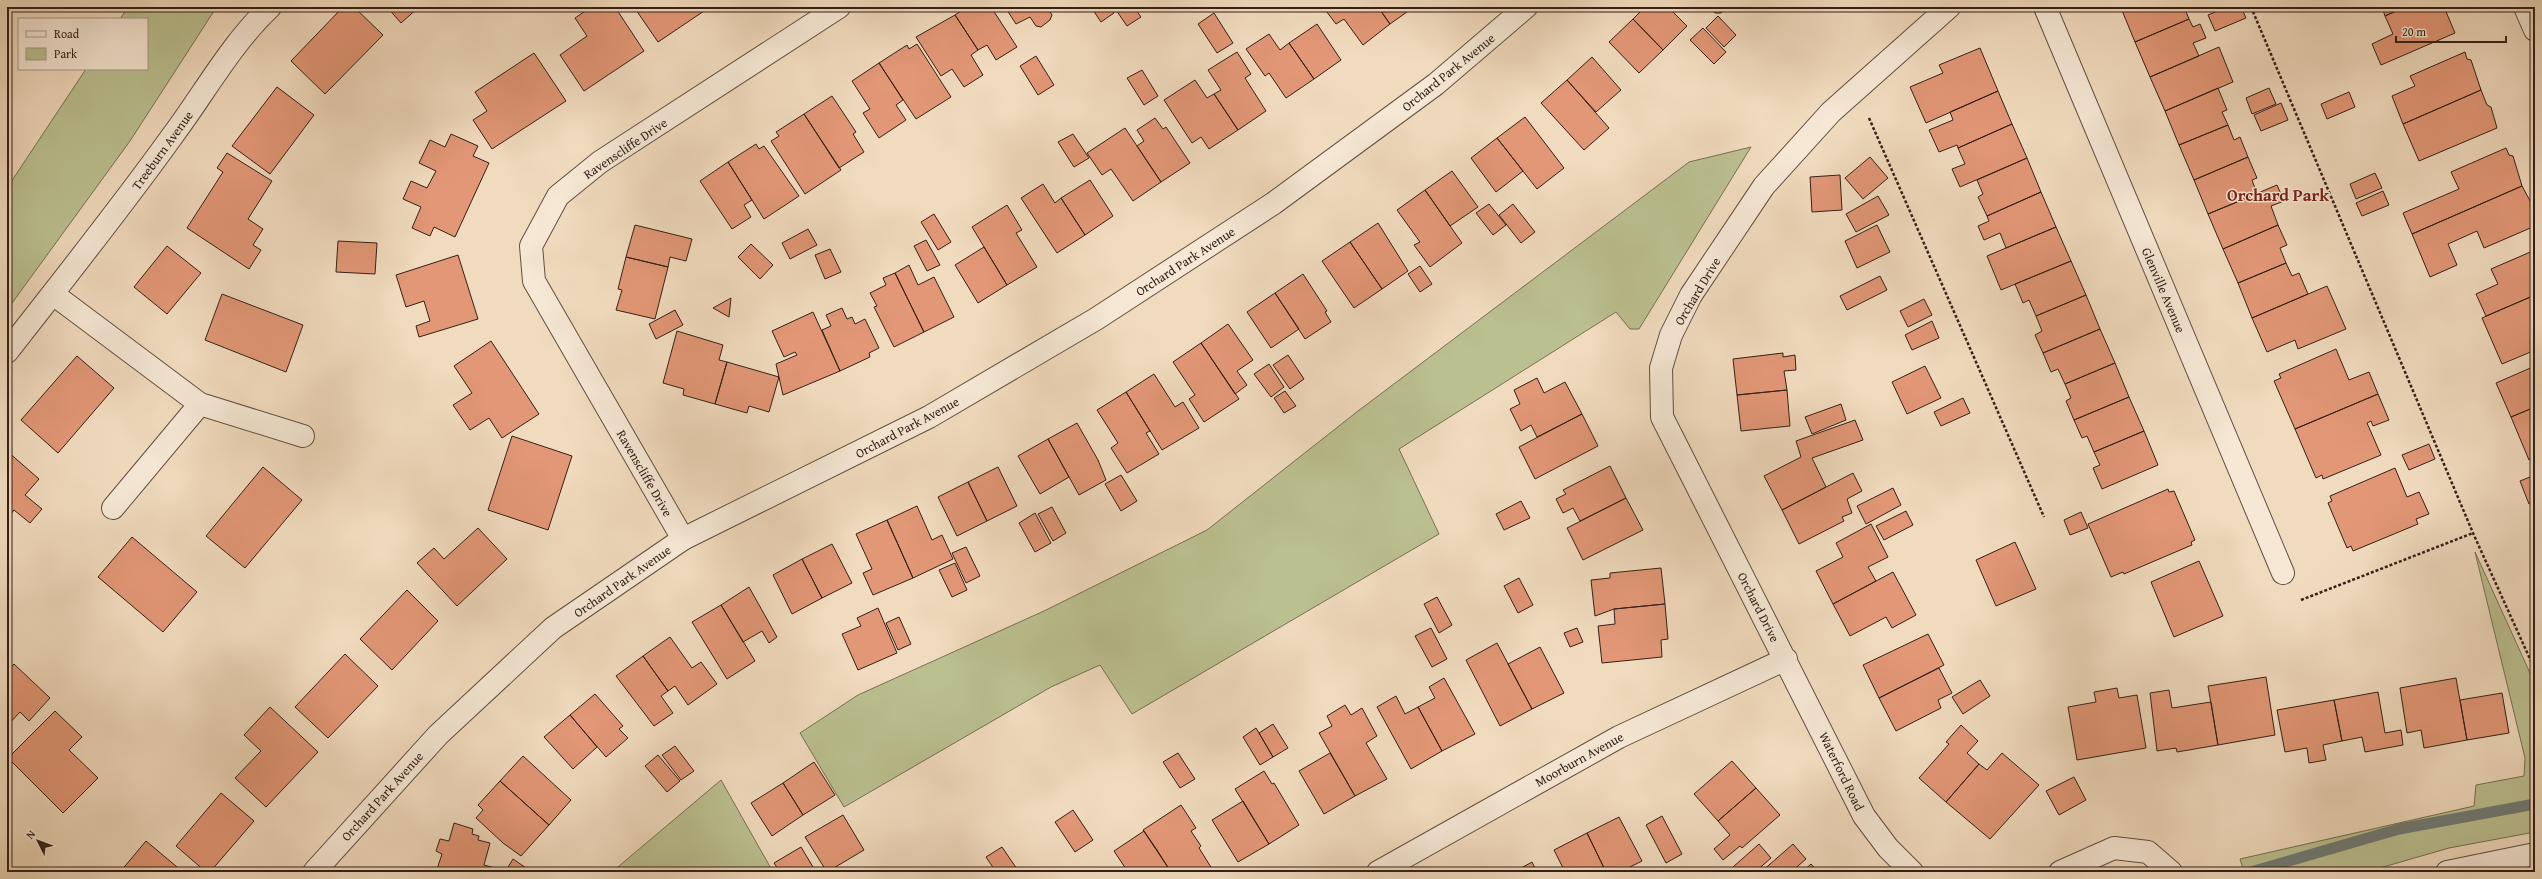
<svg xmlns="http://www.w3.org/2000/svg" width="2542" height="879" viewBox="0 0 2542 879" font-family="'Gentium Book Plus',serif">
<rect width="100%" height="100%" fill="#f1dbbe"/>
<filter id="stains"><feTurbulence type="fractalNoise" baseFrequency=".005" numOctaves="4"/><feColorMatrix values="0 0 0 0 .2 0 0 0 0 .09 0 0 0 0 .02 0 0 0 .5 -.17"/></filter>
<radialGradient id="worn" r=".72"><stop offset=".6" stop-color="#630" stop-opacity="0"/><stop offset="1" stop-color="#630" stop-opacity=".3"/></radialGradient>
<path fill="#bbc091" stroke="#777054" d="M128,7H219L214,11L130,141L7,310V188L86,69H147V19H120Z
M1751,147L1639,329H1630L1616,312L1399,449L1439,534L1132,714L1100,665L1051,687L844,807L800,733L858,695L1044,611L1207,530L1358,411L1689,162Z
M2475,552L2535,684V832L2449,848L2366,872H2244L2240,859L2474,806L2476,785L2524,776L2525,758Z
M721,780L773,872H612Z"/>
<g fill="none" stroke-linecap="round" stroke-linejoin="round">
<path stroke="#717c77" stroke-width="11" d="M2251,872L2399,829L2535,804"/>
</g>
<path fill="#e29776" stroke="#332018" d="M343,7H354L383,35L325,94L291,61Z
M387,7H419L401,23Z
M591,7H615L644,51L584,91L560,55L587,36L575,18Z
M634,7H710L658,42Z
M967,7H991L1017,47L996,60L987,45L978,50L955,15Z
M1005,7H1047L1052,15L1050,20L1041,27L1036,26L1030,17L1016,24Z
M1091,7H1110L1114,13L1101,22Z
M1114,7H1134L1141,17L1127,26Z
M1323,7H1378L1390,24L1363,45L1344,19L1336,24Z
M1378,7H1414L1390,24Z
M1645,7H1668L1687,26L1663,50L1633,19Z
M1709,7H1727L1721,13H1715Z
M2184,7L2189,19L2135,42L2121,8Z
M2227,7H2241L2246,18L2215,31L2208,15Z
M2382,7H2405L2385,16Z
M2405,7H2444L2455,33L2381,65L2372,44L2393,34L2385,16Z
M1214,13L1233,43L1217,53L1198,24Z
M955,15L978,50L971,55L983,75L964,87L952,69L941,76L916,37Z
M1718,16L1736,35L1724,47L1706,28Z
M1633,19L1663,50L1639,73L1609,42Z
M2189,19L2193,27L2200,24L2206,38L2193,43L2199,56L2150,77L2135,42Z
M1317,24L1341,60L1314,79L1289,43Z
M1703,28L1726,52L1714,64L1690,40Z
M1269,34L1280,50L1289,43L1314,79L1286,98L1269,73L1265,76L1246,49Z
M917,44L951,97L916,119L879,63L907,45L909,49Z
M2219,47L2233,82L2165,111L2150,77Z
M1980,48L1998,91L1926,123L1910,87L1943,73L1939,65Z
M1237,52L1251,74L1245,78L1266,111L1238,130L1214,94L1221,90L1208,70Z
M2465,52L2467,59L2471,60L2481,90L2403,124L2392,96L2415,86L2410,76Z
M534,53L566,101L492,149L473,120L487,111L475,92Z
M1036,56L1054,85L1038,95L1020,66Z
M1592,57L1621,90L1596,112L1567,80Z
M879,63L903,100L896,105L906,120L879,138L863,113L870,109L852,81Z
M1142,70L1158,96L1144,105L1127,78Z
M1195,80L1207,98L1214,94L1238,130L1209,149L1201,137L1192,143L1164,100Z
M1567,80L1609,128L1584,150L1541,103Z
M277,87L314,115L270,174L232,146Z
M2218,88L2227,110L2222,112L2228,125L2179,145L2165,111Z
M2269,88L2276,104L2252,114L2246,98Z
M2481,90L2487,105L2491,107L2497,128L2419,161L2403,124Z
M1998,91L2012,124L1958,148L1957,145L1939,152L1929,130L1953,120L1950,112Z
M2349,92L2355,107L2327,119L2321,104Z
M832,96L856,132L853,134L864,152L839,168L804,114Z
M2281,103L2288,120L2261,131L2254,115Z
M804,114L841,170L805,194L771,141L779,136L776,132Z
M1525,117L1564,168L1537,189L1497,138Z
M1155,118L1163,129L1166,127L1190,163L1161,182L1137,146L1144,141L1137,130Z
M2012,124L2027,158L1960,187L1952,169L1965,164L1958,148Z
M2228,125L2234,140L2240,137L2248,157L2194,180L2179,145Z
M1125,128L1161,182L1133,201L1111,169L1102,175L1087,153Z
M451,134L478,146L473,156L489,163L455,237L434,227L430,236L412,228L421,207L403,199L411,181L427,188L436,171L419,163L430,140L445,147Z
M1073,134L1089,158L1074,167L1058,142Z
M1497,138L1523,171L1496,192L1471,158Z
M756,144L759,149L764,146L799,196L764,219L728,162Z
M2506,148L2509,155L2513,156L2522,186L2412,234L2403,213L2459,189L2451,172Z
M227,153L272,181L248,219L263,229L253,245L261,250L249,269L187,228L223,172L217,168Z
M1870,157L1888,178L1863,199L1845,178Z
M2248,157L2257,178L2252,180L2257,194L2208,214L2194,180Z
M2027,158L2041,192L1987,216L1978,197L1983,194L1977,180Z
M728,162L752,200L744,205L751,217L732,229L700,181Z
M1452,171L1478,207L1450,226L1425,190Z
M2375,173L2382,188L2356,199L2350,184Z
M1840,175L1842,210L1812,212L1810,177Z
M1090,180L1113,216L1085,235L1061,198Z
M1043,184L1055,203L1061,198L1085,235L1057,253L1021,198Z
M2277,185L2284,201L2271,206L2278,225L2223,249L2208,214Z
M2522,186L2535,210V226L2484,248L2477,231L2448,244L2457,265L2430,277L2412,234Z
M1425,190L1462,243L1430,267L1414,245L1420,242L1397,210Z
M2383,191L2389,205L2362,216L2356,203Z
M2041,192L2056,227L2006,248L2000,233L1984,240L1978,226L1989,221L1987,216Z
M1878,196L1889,215L1856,232L1846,214Z
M1489,204L1506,225L1493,235L1476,213Z
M1513,204L1535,232L1521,243L1499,215Z
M1007,205L1022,230L1016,233L1037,267L1007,285L972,227Z
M934,214L951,242L938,250L921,222Z
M1378,223L1408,271L1382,289L1350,242Z
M635,225L692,239L686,261L670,257L668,267L626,257Z
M1877,225L1890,252L1857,268L1845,241Z
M2278,225L2287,245L2280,248L2286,263L2238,283L2223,249Z
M2056,227L2071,261L2001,290L1987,256Z
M808,229L817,245L790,259L782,243Z
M926,240L940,265L927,271L914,246Z
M338,241L377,243L375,274L336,272Z
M1350,242L1382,289L1354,308L1322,261Z
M751,244L773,265L760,279L738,257Z
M167,246L201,273L167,314L134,287Z
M984,247L1007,285L978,303L955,265Z
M830,249L841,272L825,279L815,255Z
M2535,250V295L2486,316L2476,294L2498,284L2491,269Z
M458,255L478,319L419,337L416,326L430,321L424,301L406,307L396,275Z
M626,257L668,267L655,319L616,310L622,290L618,289Z
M2071,261L2086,295L2036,316L2029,300L2023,303L2015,284Z
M2286,263L2292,276L2299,273L2308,294L2252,318L2238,283Z
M909,265L918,285L934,277L954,317L924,332L895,273Z
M1420,266L1432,284L1420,292L1408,274Z
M895,273L924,332L894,347L874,307L877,306L870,293L886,285L883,278Z
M1303,274L1327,311L1325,312L1331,322L1305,339L1275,293Z
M1880,276L1887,290L1847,310L1840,296Z
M2327,286L2346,329L2298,349L2295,340L2267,352L2252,318Z
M1275,293L1299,329L1271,348L1247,312Z
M222,294L303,325L286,372L205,340Z
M2086,295L2100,329L2043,353L2035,335L2042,331L2036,316Z
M2535,295V340L2530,342L2533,351L2502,364L2482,318Z
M731,298L729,317L713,308Z
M1924,299L1932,315L1908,327L1900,311Z
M842,308L847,319L852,317L855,324L865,319L879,348L869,353L870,357L840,371L822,330L831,326L826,315Z
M675,310L683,325L656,339L649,324Z
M813,312L840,371L783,395L776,364L797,355L795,352L784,357L772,331Z
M1932,321L1939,338L1912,350L1905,335Z
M1228,324L1253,360L1237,371L1247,385L1235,394L1201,343Z
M2100,329L2115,363L2065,384L2058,369L2051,372L2043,353Z
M677,331L723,345L719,360L727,362L715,404L683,395L684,389L663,383Z
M491,341L539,414L502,438L489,418L470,430L453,405L472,393L454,366Z
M1201,343L1239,399L1204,422L1189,399L1195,395L1173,362Z
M2336,349L2349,380L2369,372L2378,394L2295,429L2274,381L2281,378L2279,374Z
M1783,353V357L1795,355L1796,370L1784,371L1787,390L1737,395L1733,359Z
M1288,355L1304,379L1290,389L1273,365Z
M77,356L114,388L58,453L21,420Z
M727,362L779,377L769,412L749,406L747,413L715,404Z
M2115,363L2129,397L2074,420L2066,401L2071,398L2065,384Z
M1269,364L1284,387L1271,397L1254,374Z
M1925,366L1941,398L1907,414L1892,382Z
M2535,366V407L2511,417L2496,383Z
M1154,374L1175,407L1183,402L1199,428L1162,450L1126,392Z
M1537,378L1544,393L1565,382L1582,414L1537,437L1531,425L1521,431L1510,409L1520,404L1514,390Z
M1787,390L1790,426L1741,431L1737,395Z
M1285,391L1296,406L1284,413L1274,398Z
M1126,392L1150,431L1146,433L1159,454L1127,473L1111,448L1118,443L1097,410Z
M2378,394L2389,420L2373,426L2371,421L2367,423L2381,455L2323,479L2322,475L2316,478L2295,429Z
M2129,397L2144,431L2094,452L2087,436L2082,438L2074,420Z
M1963,398L1970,413L1941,426L1934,412Z
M1841,404L1846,420L1812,434L1805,417Z
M2535,407V457L2529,460L2511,417Z
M1582,414L1598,446L1535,479L1519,447Z
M1855,420L1863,440L1812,458L1826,487L1782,510L1764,476L1801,457L1796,441Z
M1077,423L1098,460L1106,480L1079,495L1048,439Z
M2144,431L2158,465L2102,489L2093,468L2100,465L2094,452Z
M512,436L572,456L548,530L488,510Z
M1048,439L1069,477L1040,494L1018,456Z
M2429,444L2435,459L2409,470L2402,455Z
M7,451L39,479L25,495L42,509L30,523L14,510L7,519Z
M1610,466L1626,498L1580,521L1573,508L1563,513L1556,499L1566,494L1563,490Z
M263,467L302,500L245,568L206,536Z
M998,467L1017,506L987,521L968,482Z
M2395,468L2407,497L2419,492L2429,514L2416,519L2418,524L2353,551L2351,546L2347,548L2328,503L2332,501L2330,496Z
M1853,473L1862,491L1847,499L1852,513L1842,517L1844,521L1799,544L1782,510Z
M1121,475L1137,501L1121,511L1105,484Z
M2535,475V502L2529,504L2520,481Z
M968,482L987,521L957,536L938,497Z
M1893,488L1901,505L1866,524L1857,506Z
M2168,489L2169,492L2174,491L2195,540L2191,542L2192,545L2124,574L2123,572L2111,577L2088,524Z
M1626,498L1643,530L1583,560L1567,528Z
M1521,501L1530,518L1504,530L1496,514Z
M917,506L932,540L942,535L953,559L913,578L887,520Z
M1052,507L1066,533L1053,541L1038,514Z
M1906,511L1913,525L1884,540L1876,526Z
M2081,512L2088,528L2070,535L2064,520Z
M1035,513L1051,543L1035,552L1019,523Z
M887,520L913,578L873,595L863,573L872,569L856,534Z
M1871,524L1888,557L1868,567L1876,581L1833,604L1816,571L1843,557L1836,543Z
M478,528L507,559L457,606L417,563L434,548L444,559Z
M132,537L197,592L163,632L98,577Z
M2015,542L2036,589L1996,606L1976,560Z
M832,544L852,583L822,598L802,559Z
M966,547L980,576L966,583L952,553Z
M802,559L822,598L792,614L773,575Z
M2199,561L2223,616L2174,637L2151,582Z
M955,563L967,590L952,597L939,570Z
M1661,568L1665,604L1614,609L1595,616L1591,580L1610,578V573Z
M1893,572L1916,615L1892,628L1886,617L1850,636L1833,604Z
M1519,578L1533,605L1518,613L1504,586Z
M749,587L777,637L769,643L762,631L743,642L721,605Z
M407,590L438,621L392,670L360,639Z
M1437,597L1452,625L1439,633L1424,604Z
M1665,604L1668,639L1661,640L1662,657L1602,663L1598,626L1615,624L1614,609Z
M721,605L755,661L727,679L692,622Z
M878,608L897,653L858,670L842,634L861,626L857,618Z
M899,617L911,644L898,650L886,623Z
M1431,628L1447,659L1432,667L1415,636Z
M1577,628L1583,642L1570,647L1564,633Z
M1928,634L1944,665L1879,698L1863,665Z
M670,637L692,668L701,662L717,684L688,705L675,686L668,691L643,656Z
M1497,643L1532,709L1500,726L1466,660Z
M1540,647L1564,693L1532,709L1508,664Z
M345,654L378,686L328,738L295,707Z
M643,656L668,691L661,696L673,713L654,726L616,676Z
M14,664L50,698L29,721L20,712L7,726V672Z
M1939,668L1952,693L1938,700L1941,708L1896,731L1879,698Z
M2266,677L2275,735L2218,745L2208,686Z
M1444,678L1475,734L1442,751L1418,707L1435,698L1429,687Z
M2456,678L2467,740L2424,748L2421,730L2407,733L2400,688Z
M1980,680L1990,696L1963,714L1952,697Z
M2117,688L2119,698L2137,695L2146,748L2077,760L2068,707L2096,702L2094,692Z
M2169,690L2172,708L2211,702L2218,745L2177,752L2176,748L2157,751L2150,693Z
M2378,692L2385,733L2401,730L2403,745L2365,752L2362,737L2342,741L2334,700Z
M2502,693L2509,733L2467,740L2460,700Z
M595,694L623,726L619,729L628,738L606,757L570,715Z
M1396,696L1405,714L1418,707L1442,751L1411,769L1377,707Z
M2334,700L2342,741L2323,745L2326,760L2309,763L2307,748L2285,752L2277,710Z
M1345,705L1351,715L1362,708L1377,736L1366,743L1387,779L1355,796L1319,733L1332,726L1327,716Z
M270,707L318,752L266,807L235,778L261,751L244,735Z
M55,711L82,737L69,750L98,778L63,813L8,758Z
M570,715L597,747L573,769L544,737Z
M1273,724L1288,748L1273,757L1259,733Z
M1961,725L1978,741L1967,753L1979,764L1946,802L1919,778L1949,744L1946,742Z
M1256,728L1273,757L1260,765L1243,737Z
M675,746L694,771L681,780L662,755Z
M1178,753L1195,779L1180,788L1163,762Z
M1330,753L1355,796L1324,814L1299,771Z
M2002,753L2039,785L1990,839L1946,802L1979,764L1987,770Z
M658,755L680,781L667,792L645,766Z
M523,756L571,800L549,825L500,781Z
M1732,761L1756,788L1718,821L1694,794Z
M814,762L835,795L803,815L783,783Z
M1264,771L1272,784L1274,783L1299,825L1269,844L1235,789Z
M2074,777L2086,800L2059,815L2046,791Z
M500,781L549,825L521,856L503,843L476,818L483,810L478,805Z
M783,783L803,815L772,836L751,803Z
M1756,788L1780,815L1742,848L1740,846L1723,860L1714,849L1730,835L1718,821Z
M221,793L254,821L210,872H206L176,846Z
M1243,801L1269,844L1238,862L1212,820Z
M1181,805L1196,828L1191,831L1201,846L1199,848L1214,872H1171L1143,830Z
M1073,810L1093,840L1075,852L1055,822Z
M843,815L864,850L827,872L805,837Z
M1662,816L1682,854L1666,863L1646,825Z
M1619,817L1642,861L1620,872H1606L1587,833Z
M454,823L473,829L472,834L479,836L478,840L490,843L484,865L499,869L498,872H436L442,854L436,851L440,839L449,841Z
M1144,831L1157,850L1171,872H1128L1114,851Z
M1587,833L1606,872H1565L1554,850Z
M146,841L183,872H120Z
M1759,844L1771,858L1755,872H1737L1733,867Z
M1793,844L1806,859L1791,872H1761Z
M801,847L816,872H780L774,863Z
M1002,847L1019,872H996L986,857Z
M513,859L532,872H505Z
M1532,862L1537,872H1514Z
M1811,864L1818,872H1802Z"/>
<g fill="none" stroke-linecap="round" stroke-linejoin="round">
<defs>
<path id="minor" d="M2045,7L2283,573
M2525,7L2535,30
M53,294L200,404L303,436
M7,352C63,280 120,209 173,135C205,92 231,44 270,7
M113,508L200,404
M683,539L534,281L531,246L558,196L600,162L839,7
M1378,872L1619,737L1786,659
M1912,872L1888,848L1864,816L1662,417L1661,368L1671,335L1691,295L1764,186L1831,112L1949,7
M2060,872L2114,848L2148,852L2171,872
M2447,872L2535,854"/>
<path id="tertiary" d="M314,872L438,735L553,628L683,539L929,417L1096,319L1274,203L1436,84L1526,7"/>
</defs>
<use href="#minor" stroke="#624f42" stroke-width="24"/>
<use href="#tertiary" stroke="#624f42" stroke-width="24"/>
<path stroke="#332018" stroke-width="2.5" stroke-dasharray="3 2" stroke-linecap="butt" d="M2251,7L2473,533L2535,670
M1869,118L2044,517
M2301,600L2473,533"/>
<use href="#minor" stroke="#f6e8d5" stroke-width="22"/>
<use href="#tertiary" stroke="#f6e8d5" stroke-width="22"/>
</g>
<g text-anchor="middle" stroke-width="3" stroke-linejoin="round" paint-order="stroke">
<g font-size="13" fill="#332018" stroke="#f6e8d5">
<text transform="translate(1448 72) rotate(-39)" y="5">Orchard Park Avenue</text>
<text transform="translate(625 148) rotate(-34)" y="5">Ravenscliffe Drive</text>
<text transform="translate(162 150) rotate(-54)" y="5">Treeburn Avenue</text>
<text transform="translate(1185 261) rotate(-33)" y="5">Orchard Park Avenue</text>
<text transform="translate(2164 290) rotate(67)" y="5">Glenville Avenue</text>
<text transform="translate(1697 291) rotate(-59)" y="5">Orchard Drive</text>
<text transform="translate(907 427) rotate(-28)" y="5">Orchard Park Avenue</text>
<text transform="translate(645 473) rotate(60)" y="5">Ravenscliffe Drive</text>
<text transform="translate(622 581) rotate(-35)" y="5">Orchard Park Avenue</text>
<text transform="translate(1759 607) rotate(63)" y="5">Orchard Drive</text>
<text transform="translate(1579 759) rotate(-29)" y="5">Moorburn Avenue</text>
<text transform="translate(1842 771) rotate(64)" y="5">Waterford Road</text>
<text transform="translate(382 796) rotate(-48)" y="5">Orchard Park Avenue</text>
</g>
<g font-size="17" font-weight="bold" fill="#7a1f14" stroke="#f6e8d5">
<text x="2278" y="201">Orchard Park</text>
</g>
</g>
<rect width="2542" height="879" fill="none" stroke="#f1dbbe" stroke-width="24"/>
<rect x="8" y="8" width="2526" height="863" fill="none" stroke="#332018" stroke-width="2"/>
<rect x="12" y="12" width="2518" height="855" fill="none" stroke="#332018"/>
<rect x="18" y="18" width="130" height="52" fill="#f6e8d5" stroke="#a89889"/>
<rect x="26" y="31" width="20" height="6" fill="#f6e8d5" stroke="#a89889"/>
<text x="54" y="38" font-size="12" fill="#332018">Road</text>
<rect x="26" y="48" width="20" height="12" fill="#bbc091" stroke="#a89889"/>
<text x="54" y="58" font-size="12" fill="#332018">Park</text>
<g transform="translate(38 841) rotate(312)" stroke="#f6e8d5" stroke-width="3" paint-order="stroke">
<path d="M0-3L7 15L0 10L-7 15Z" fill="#332018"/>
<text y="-6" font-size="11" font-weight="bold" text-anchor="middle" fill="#332018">N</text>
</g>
<path d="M2396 36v6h110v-6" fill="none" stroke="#332018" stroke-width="2"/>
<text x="2402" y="36" font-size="12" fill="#332018" stroke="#f6e8d5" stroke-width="3" paint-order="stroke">20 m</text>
<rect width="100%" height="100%" filter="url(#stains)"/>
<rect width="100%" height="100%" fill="url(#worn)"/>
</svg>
